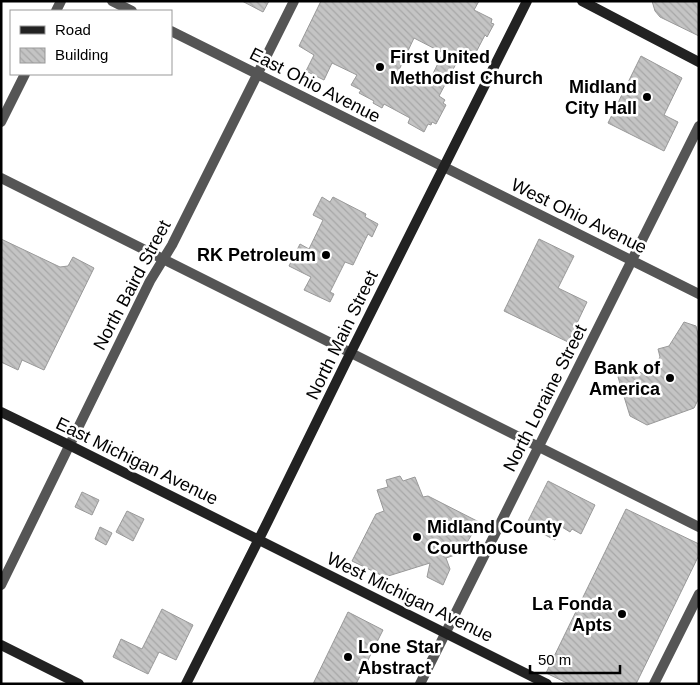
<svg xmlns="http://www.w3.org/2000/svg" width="700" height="685" viewBox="0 0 700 685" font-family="Arial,sans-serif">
<defs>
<pattern id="building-back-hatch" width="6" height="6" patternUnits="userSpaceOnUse" patternTransform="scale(1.25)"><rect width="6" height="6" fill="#c4c4c4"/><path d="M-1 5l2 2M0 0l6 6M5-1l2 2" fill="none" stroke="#a7a7a7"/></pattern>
</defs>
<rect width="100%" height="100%" fill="#fff"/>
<path fill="url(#building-back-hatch)" stroke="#999" fill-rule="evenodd" d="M242,1H269L263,12Z
M321,1H479L474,10L492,19L491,23L494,24L487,37L485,35L472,60L468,58L465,64L458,60L439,96L445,100L443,103L446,105L436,124L432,122L431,125L428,124L424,132L408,123L410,118L384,104L382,108L373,103L374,101L359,93L361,90L351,85L357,75L332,63L324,80L306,71L314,55L299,46ZM414,38L443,53L428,84L399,70Z
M652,1H699V36L660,17L655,11Z
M641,56L682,78L664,115L678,122L664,151L608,123Z
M322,197L330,202L333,197L366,214L365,217L378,224L372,237L368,234L353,265L345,262L330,292L334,294L330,302L304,290L311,277L289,266L300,244L309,249L323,220L313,215Z
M1,239L60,267L68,266L73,257L94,268L44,370L22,360L18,370L1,362Z
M539,239L574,256L558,288L587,302L568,342L504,311Z
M684,322L696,326L699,338V398L694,408L647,425L630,416L618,377L624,364L649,377L660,357L658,349L669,346Z
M400,476L403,481L415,477L423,497L428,496L479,522L461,553L446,558L450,569L443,585L427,577L430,563L385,577L352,561L376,514L384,511L377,490L388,487L386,480Z
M548,481L595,505L581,534L572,529L570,532L562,527L555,540L526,525Z
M82,492L99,500L92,515L75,507Z
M626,509L699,544V555L636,684H569L546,673Z
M127,511L144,519L133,541L116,532Z
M100,527L112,533L106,545L95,539Z
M162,609L193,625L176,660L159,652L148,674L113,657L121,639L142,649Z
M348,612L383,630L356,684H313Z"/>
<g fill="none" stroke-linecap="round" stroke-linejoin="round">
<path stroke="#555" stroke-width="10" d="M112,1L132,11
M56,11L61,1
M171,31L699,294
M1,122L25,74
M1,178L699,527
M1,585L150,281L172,245L294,1
M420,684L699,126
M654,684L699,594"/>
<path stroke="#222" stroke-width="10" d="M582,1L699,62
M1,412L69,445L547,684
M1,645L79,684
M186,684L267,523L350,354L527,1"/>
</g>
<g fill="#000" stroke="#fff" stroke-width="2">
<circle cx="380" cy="67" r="5"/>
<circle cx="647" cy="97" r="5"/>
<circle cx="326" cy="255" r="5"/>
<circle cx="670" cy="378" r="5"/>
<circle cx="417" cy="537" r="5"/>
<circle cx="622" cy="614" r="5"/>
<circle cx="348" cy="657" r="5"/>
</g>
<g text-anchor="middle" stroke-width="5" stroke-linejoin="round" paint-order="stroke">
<g font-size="18" font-weight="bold" fill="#000" stroke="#fff" text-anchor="end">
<text x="390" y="63" text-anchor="start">First United<tspan x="390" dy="21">Methodist Church</tspan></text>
<text x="637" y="93">Midland<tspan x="637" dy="21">City Hall</tspan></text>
<text x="316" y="261">RK Petroleum</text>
<text x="660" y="374">Bank of<tspan x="660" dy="21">America</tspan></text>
<text x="427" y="533" text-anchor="start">Midland County<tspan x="427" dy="21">Courthouse</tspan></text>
<text x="612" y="610">La Fonda<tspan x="612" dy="21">Apts</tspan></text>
<text x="358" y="653" text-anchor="start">Lone Star<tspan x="358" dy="21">Abstract</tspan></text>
</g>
<g font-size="18" fill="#000" stroke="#fff">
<text transform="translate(315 85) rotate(27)" y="6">East Ohio Avenue</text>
<text transform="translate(579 216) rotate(26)" y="6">West Ohio Avenue</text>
<text transform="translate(132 285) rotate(-62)" y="6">North Baird Street</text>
<text transform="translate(342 335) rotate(-64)" y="6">North Main Street</text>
<text transform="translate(545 398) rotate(-63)" y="6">North Loraine Street</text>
<text transform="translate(137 461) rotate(26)" y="6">East Michigan Avenue</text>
<text transform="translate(410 597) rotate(26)" y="6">West Michigan Avenue</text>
</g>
</g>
<rect width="700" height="685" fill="none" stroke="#000000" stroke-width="5"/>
<rect x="10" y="10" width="162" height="65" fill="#ffffff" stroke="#999999"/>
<rect x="20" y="26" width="25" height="8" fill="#222222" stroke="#999999"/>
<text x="55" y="35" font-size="15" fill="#000000">Road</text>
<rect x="20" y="48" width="25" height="15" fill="url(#building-back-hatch)" stroke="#999999"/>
<text x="55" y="60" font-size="15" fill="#000000">Building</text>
<path d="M530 665v8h90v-8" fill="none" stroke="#000000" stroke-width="2.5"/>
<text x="538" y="665" font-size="15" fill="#000000" stroke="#ffffff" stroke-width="4" paint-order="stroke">50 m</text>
</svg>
